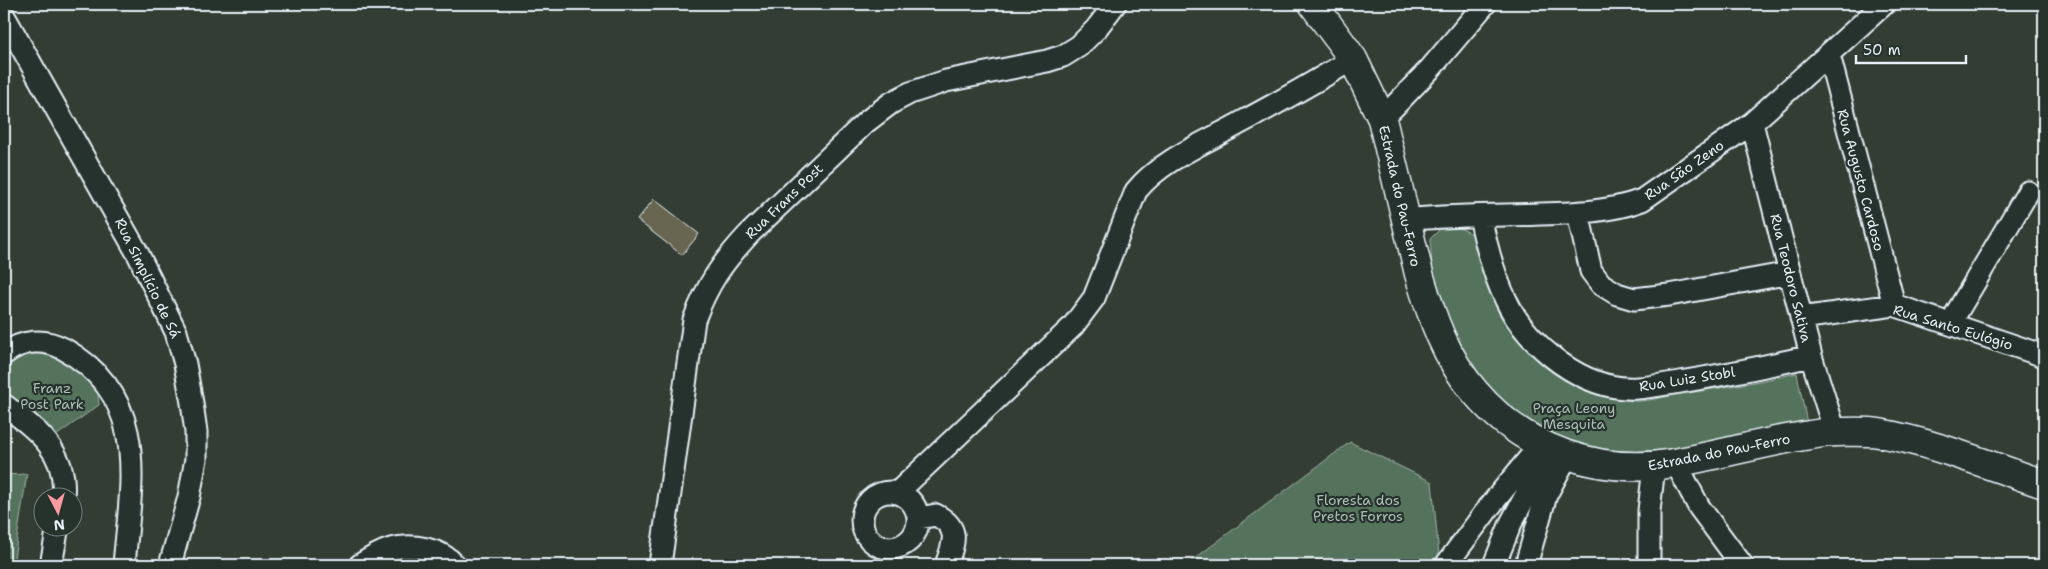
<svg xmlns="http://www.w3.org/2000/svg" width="2048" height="569" viewBox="0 0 2048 569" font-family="'Shantell Sans',sans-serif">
<rect width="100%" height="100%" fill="#333d34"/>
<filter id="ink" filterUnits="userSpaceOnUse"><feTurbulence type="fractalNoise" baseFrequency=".02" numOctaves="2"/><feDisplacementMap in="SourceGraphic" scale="10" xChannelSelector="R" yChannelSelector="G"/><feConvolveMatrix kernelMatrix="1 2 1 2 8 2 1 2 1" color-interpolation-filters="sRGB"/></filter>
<g filter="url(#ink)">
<path fill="#55735b" stroke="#9eb2aa" d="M1456,226L1474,235C1489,309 1527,379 1606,395C1616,397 1626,401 1636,401C1651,401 1667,396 1681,394C1720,388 1759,382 1797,373L1808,428L1631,457L1542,435L1489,391L1456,343L1432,266L1430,239L1440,229Z
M19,347L58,356L89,382L98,394L99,405L53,438L19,411L4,394V358Z
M1350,442L1432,482L1440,565H1186Z
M27,474L13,565H4V475Z"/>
<path fill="#676651" stroke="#e8f1f8" d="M654,199L699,234L682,255L637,220Z"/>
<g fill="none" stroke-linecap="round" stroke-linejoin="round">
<defs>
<path id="minor" d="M4,16L138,254L176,332L185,364L192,403L196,432V459L189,497L170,565
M1829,55L1894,305
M1382,119L1430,69L1485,4
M1752,123L1811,356L1835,432
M1578,213L1591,271L1601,284L1617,294L1634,299L1669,295L1790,273
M1480,216C1486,245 1493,274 1506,300C1527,346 1585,392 1638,388C1652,387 1666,384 1680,382C1724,375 1767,366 1811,356
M1405,220C1450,215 1495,216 1540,214C1573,213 1610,212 1642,200L1752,123L1884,4
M1801,318L1894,305L2044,356
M1950,324L2028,192
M4,354C22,340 44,338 64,349C151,398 131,483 124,565
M4,405C36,429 68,452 63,496
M1676,463L1699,507L1742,565
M862 520a28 28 0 1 1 56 0a28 28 0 1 1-56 0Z
M897,493L1073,326L1094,298L1136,191C1162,159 1207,142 1242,122C1280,102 1316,81 1353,59
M919,518L936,515C961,528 954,543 946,565
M51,565L58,526
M360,565C369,559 381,552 391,549C412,543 441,549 455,565
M660,565L694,320C708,283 722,263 749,234L866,122L891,103L910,93L946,81L1047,61L1063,56L1079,46L1096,29L1115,4
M1446,565L1490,506L1541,444
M1494,565L1511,523L1551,449
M1526,565L1546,495L1567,456
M1649,565V511L1654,466"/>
<path id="major" d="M1313,4L1353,59L1382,119L1419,274C1431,315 1446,359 1475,392C1524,450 1600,476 1674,463C1714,456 1753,445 1792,438C1807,436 1822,432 1837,432C1851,432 1865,431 1879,433C1935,443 1990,466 2044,484"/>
</defs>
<use href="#minor" stroke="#e8f1f8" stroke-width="25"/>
<use href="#major" stroke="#e8f1f8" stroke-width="31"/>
<use href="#minor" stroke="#26332d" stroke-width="21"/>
<use href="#major" stroke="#26332d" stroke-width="28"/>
</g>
</g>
<g text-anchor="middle" stroke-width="4.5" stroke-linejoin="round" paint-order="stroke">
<g font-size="14" fill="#e8f1f8" stroke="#26332d">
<text transform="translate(1684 170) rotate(-35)" y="5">Rua São Zeno</text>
<text transform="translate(1861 180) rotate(75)" y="5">Rua Augusto Cardoso</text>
<text transform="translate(1400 196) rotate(77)" y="5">Estrada do Pau-Ferro</text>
<text transform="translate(784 201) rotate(-44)" y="5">Rua Frans Post</text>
<text transform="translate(148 278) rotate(64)" y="5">Rua Simplício de Sá</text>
<text transform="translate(1791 278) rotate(76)" y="5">Rua Teodoro Sativa</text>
<text transform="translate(1953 327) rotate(17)" y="5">Rua Santo Eulógio</text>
<text transform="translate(1687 379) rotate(-9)" y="5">Rua Luiz Stobl</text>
<text transform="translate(1719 452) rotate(-11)" y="5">Estrada do Pau-Ferro</text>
</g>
<g font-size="14" fill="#adbfb9" stroke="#26332d">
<text x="52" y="393">Franz<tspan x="52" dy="16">Post Park</tspan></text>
<text x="1574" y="413">Praça Leony<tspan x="1574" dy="16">Mesquita</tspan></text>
<text x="1358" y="505">Floresta dos<tspan x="1358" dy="16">Pretos Forros</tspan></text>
</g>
</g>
<rect width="2048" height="569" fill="none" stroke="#26332d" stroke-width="20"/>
<rect x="10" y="10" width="2028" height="549" fill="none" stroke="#e8f1f8" stroke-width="2" filter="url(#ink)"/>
<g transform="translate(58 512) rotate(174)"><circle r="24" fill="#26332d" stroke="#747f7e"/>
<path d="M0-4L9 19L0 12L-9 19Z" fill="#ff9aa2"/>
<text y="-8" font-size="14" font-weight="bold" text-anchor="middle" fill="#e8f1f8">N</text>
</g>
<path d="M1856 55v8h110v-8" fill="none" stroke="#e8f1f8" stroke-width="2.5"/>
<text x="1863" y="55" font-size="15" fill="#e8f1f8" stroke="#26332d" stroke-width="4" paint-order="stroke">50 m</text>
</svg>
